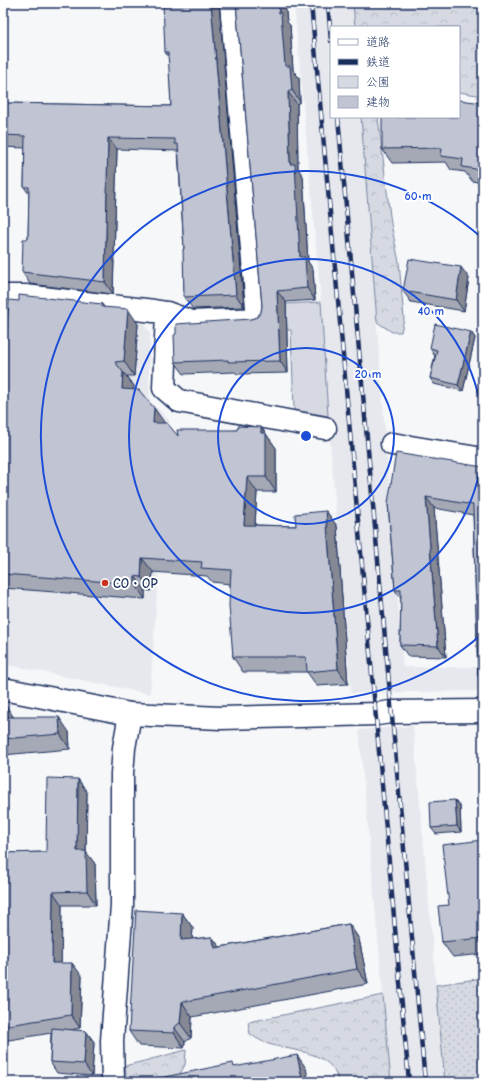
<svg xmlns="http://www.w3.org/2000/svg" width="486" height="1085" viewBox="0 0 486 1085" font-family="'Comic Neue','Klee One',sans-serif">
<defs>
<pattern id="grass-dots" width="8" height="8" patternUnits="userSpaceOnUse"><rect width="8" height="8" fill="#d6d9e2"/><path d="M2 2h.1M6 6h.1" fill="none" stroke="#b7bbc4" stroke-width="1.8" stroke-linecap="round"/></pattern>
<pattern id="forest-crowns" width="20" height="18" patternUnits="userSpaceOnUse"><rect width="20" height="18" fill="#d6d9e2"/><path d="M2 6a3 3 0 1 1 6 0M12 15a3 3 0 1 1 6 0" fill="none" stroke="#b7bbc4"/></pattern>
</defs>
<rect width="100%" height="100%" fill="#f6f7f9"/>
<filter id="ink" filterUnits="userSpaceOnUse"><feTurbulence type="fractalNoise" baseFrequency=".025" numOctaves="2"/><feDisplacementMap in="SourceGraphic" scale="8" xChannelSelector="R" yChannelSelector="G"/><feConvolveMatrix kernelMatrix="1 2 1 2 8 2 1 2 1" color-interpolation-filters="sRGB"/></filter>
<g filter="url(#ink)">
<path fill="#e6e8ee" d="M294,3H353L355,27H331V117H361L403,667H483V691L351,693L328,416L321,302Z
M3,308L49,309L93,314L143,322L150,334L149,375L150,401L169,420L150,694L3,664Z
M413,726L445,1082H391L359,730Z"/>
<path fill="url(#grass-dots)" stroke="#7884a0" d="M483,978V1082H445L436,985Z"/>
<path fill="url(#forest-crowns)" stroke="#7884a0" d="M353,3H483V96L459,92V27H355Z
M361,117H378L391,224L399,262L404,319L401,332H392L377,322Z
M383,995L391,1082H338C333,1050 293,1052 269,1044C262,1042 256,1038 250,1034L248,1022Z
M186,1050L185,1065L178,1077L152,1082H127L125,1066Z"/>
<path fill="#d6d9e2" stroke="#7884a0" d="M321,302L328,416L294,410L291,330H273L270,305Z"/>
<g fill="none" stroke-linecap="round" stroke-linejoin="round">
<defs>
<path id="minor" d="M3,296H25L154,311L167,313L192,322L258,319L231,3
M167,313L164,388L179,401L325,428
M392,444L483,459
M113,1082L112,1041L122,905V774L124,748L130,714"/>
<path id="tertiary" d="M3,689L130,714L221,718L377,714L391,712L483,711"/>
</defs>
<use href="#minor" stroke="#1b2f5e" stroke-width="25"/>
<use href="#tertiary" stroke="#1b2f5e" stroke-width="25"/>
<use href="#minor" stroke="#fff" stroke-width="22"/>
<use href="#tertiary" stroke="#fff" stroke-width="22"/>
<defs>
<path id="rail" d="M311,3L409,1082
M328,3L331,41
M338,117L425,1082"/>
</defs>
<use href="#rail" stroke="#1b2f5e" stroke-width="4.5"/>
<use href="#rail" stroke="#fff" stroke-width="3" stroke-dasharray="9" stroke-linecap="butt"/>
</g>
<path fill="#a5a9b5" stroke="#1b2f5e" d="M236,3H285L287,22L290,25L293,70L299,78L300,102L297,104L298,169L303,176L308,262L313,269L315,300L286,302L288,373L237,374L235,372L184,374L175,362L251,319L257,317L261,312L262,306Z
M219,4L244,307L193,309L184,297V249L178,151L117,149L113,294L30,284L22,272L28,239L29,194L24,187L25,148L3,147V103L171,106L169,58L165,52Z
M483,103V183L472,181L465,172L451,170L446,162L392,163L382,149L459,117Z
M469,278L464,311L411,302L403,291Z
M19,301L102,304L104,307L138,324L134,376H127L134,386L133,390L154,408L164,423L178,436L237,430L261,427L276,448V492H257L255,525L296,526L326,511L337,526L348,684L317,686L307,672H243L233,657L230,584L212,582L207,576L153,572L151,591L145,590V599L3,588V375Z
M471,332L475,338L463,391L434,384L430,378L435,355H434L430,348Z
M483,467V684L478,676L473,515L434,508L446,657L408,656L400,645L401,599L395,590L388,503Z
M3,702L13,717L69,732L70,749L3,755Z
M78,779L87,792L86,852L95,864L96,905H62L61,963L82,976L80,1028L71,1030L86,1031L94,1042L92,1076L57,1073L50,1062L51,1033L3,1041V853L46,852Z
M455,800L460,806L461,832L436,834L431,828Z
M483,840V954L453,957L442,942L449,905Z
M182,913L193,928L192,939L212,937L220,947L349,924L359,939L368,984L192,1017L191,1038L185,1042L184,1048L139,1046L129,1031Z"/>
<path fill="#868994" stroke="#1b2f5e" d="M211,3H219L244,307L236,295Z
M278,3H285L287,22L290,25L293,70L299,78L300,102L292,90L285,66Z
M288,92L297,104L298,169L303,176L308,262L313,269L315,300L307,288L300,257L290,164Z
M108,138L117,149L113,294L105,282Z
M461,267L469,278L464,311L456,300Z
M277,291L286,302L288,373L280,361Z
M128,309L138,324L134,376L124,361Z
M471,332L475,338L463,391L458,385Z
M123,372L134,386L132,403L122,389Z
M154,408L164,422L163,437L153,423Z
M261,427L276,448V492L266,477L261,433Z
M247,477L257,492L254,539L244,525Z
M426,497L434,508L446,657L438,646Z
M326,511L337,526L348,684L338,669Z
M142,558L153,572L151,591L141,577Z
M135,576L145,590V599L135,584Z
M3,702L13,716V732L3,718Z
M59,717L69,732L70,749L60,734Z
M78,779L87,792L86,852L95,864L96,905L87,891L77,851Z
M455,800L460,806L461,832L457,826Z
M53,892L62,905L61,976L52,963Z
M182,913L193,928L191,955L181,940Z
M349,924L359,939L368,984L357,969Z
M212,937L223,951L215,948Z
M72,963L82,976L80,1028L71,1015Z
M182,1002L192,1017L191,1038L180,1023Z
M174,1027L185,1042L184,1048L174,1033Z
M86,1031L94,1042L92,1076L84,1064Z
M297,1055L306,1068L309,1082H303Z"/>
<path fill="#c0c4d3" stroke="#1b2f5e" d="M163,3H211L236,295L184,297L183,249H184L178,144H175V139L108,138L105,282L22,272L23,239H28L29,187H24L25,136L3,135V103L171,106L168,52H165Z
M236,3H278L279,13H281L285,66H290L292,90L288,92L290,164H295L300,257H305L307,288L277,291L280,361L228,362V360L175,362L174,335L176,334V324L251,319L257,317L261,312L262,306Z
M459,100L483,103V170L462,167L463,159L441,156L442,148L382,149V117H459Z
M409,259L461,267L456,300L403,291Z
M19,295L102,304V307L128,309L124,361L115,362L123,372L122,389L139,390L154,408L153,423H167L178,436L177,430H237L238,426L261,427V433H266V477H247L244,525L296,526L295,514L326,511L338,669L307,672L306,657H233L229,605L231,570L201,568L202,562L142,558L141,577L135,576V584L3,574V375L9,300L19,301Z
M435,324L471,332L458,385L430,378L437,350L430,348Z
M396,453L483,467V676H478L473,505L426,497L438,646L400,645L401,590H395L388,503Z
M3,717H59L60,734L3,739Z
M47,778L78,779L77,851H86L87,891L53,892L52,963H72L71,1015L3,1026V853L46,852Z
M455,800L457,826L431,828L430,802Z
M483,840V938L442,942L438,906L449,905L442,845Z
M136,910L182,913L181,940L212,937L215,948L349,924L357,969L182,1002L180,1023L174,1027V1033L129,1031Z
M52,1028L86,1031L84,1064L50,1062Z
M297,1055L303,1082H150V1080L233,1063L234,1067Z"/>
</g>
<g fill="none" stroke="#1d4ed8" stroke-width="2">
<circle cx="306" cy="436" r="88"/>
<path d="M483 438A177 177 0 1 1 483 434"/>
<path d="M482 634A265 265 0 1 1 482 238"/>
</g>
<circle fill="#c8321e" stroke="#fff" stroke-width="1.5" cx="105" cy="583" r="4"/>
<g text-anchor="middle" stroke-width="4" stroke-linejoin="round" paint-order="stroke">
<g font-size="13" font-weight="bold" fill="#1b2f5e" stroke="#fff" text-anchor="start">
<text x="113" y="588">CO・OP</text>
</g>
</g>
<circle cx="306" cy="436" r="6" fill="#1d4ed8" stroke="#fff" stroke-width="2"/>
<g font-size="12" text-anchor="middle" font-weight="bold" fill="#1d4ed8" stroke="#fff" stroke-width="4" stroke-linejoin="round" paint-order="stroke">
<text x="418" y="200">60 m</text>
<text x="431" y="315">40 m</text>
<text x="368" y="378">20 m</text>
</g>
<rect width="486" height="1085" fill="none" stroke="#fff" stroke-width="16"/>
<rect x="8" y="8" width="470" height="1069" fill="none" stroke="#1b2f5e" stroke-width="1.5" filter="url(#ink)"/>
<rect x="330" y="26" width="130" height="92" fill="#ffffff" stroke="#a4acbf"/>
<rect x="338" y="39" width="20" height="6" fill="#ffffff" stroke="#a4acbf"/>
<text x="366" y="46" font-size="12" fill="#1b2f5e">道路</text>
<rect x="338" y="59" width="20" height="6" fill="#1b2f5e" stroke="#a4acbf"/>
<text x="366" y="66" font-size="12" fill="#1b2f5e">鉄道</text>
<rect x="338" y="76" width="20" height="12" fill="#d6d9e2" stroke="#a4acbf"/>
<text x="366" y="86" font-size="12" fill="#1b2f5e">公園</text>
<rect x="338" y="96" width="20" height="12" fill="#c0c4d3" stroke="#a4acbf"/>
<text x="366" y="106" font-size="12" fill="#1b2f5e">建物</text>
</svg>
